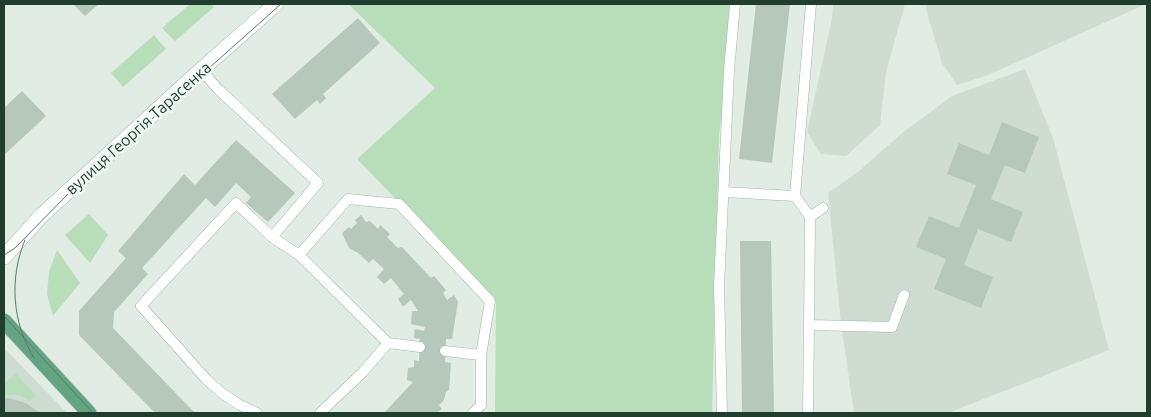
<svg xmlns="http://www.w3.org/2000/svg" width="1151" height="417" viewBox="0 0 1151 417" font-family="Ubuntu,sans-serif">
<rect width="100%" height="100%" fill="#e1ece4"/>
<path fill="#cfdcd2" d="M833,4H905L886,72L880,125L846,156L821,154L807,132L832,19Z
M926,4H1146L988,75L957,85L942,63L926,9Z
M1025,69L1053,138L1109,350L948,413H854L841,323L828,193L858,172L901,134L952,96Z
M4,348L8,352L67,413H4Z"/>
<path fill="#b8deb9" d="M190,4H211L214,7L175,41L162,28Z
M348,4H738L719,135L712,413H495L496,302L357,159L435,88Z
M154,35L166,49L123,87L111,73Z
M89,214L108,235L90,263L65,235Z
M57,250L80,283L53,316L47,294L49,272Z
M16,374L36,396L30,401L19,395H4V383Z"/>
<path fill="#b6c7bc" d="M73,4H99L85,16Z
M756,4H790L772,163L739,159Z
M358,18L380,43L323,94L326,98L320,104L317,100L295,119L272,94Z
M22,91L46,116L4,155V108Z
M1002,122L1039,137L1025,173L1005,165L991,199L1023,212L1011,242L978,229L964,265L993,277L981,308L934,289L946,259L916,247L929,216L959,228L976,185L947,174L959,143L989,155Z
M236,140L295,193L268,222L246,203L251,197L236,183L215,207L206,198L142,268L148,274L114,312L113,328L195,413H155L79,335V311L126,258L118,251L184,174L195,185Z
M361,215L366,222L370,221L378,229L380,225L390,234L387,237L398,248L402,247L431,278L434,276L446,290L443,293L447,300L454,295L458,302L452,339H446L445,362L451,363L449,390L446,392L444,400L439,405L442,409L437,413H384L413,382L407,380L408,368L414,367V360L419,361L420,339L414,338L415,329L424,331L425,327L411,324L412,311H418L411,300L403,307L398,299L404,294L391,278L384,284L377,277L384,269L373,259L369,263L358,253L349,248L346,242L342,233L349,227L351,229L357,223L355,220Z
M740,241H771L774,413H742Z
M4,398H9L26,403L40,413H4Z"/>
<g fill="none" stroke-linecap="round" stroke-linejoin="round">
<defs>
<path id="service" d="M201,70L218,89L318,183L272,237L236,203L141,306L206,379L223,394L240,405L257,413
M724,192L795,196L810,217L823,208
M795,196L811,4
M810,217L809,325L892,327L904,295
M272,237L299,255L388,343L363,372L320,413
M299,255L348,199L399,204L490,301L481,355V405L473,413
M388,343L420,347
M445,351L481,355
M722,413L719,286L729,70L735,4
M808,413L809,325"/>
<path id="secondary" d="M4,257L41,216L201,70L276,4"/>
<path id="primary" d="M4,321L89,413"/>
</defs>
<use href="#service" stroke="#a3b4aa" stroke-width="11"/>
<use href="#secondary" stroke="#a1bbac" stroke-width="16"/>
<use href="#primary" stroke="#c1c9c4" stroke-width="16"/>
<use href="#service" stroke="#fff" stroke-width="10"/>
<use href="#secondary" stroke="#fff" stroke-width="15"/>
<use href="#primary" stroke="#63a482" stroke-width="15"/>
<path stroke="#5b7969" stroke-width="1" d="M25,240C9,278 12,323 34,358
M4,255L15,248L71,191L281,4
M4,316L93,413"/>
</g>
<g text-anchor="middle" stroke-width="5" stroke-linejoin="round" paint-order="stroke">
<g font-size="16" fill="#203d2e" stroke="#f1f8f3">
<text transform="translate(138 128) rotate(-42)" y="6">вулиця Георгія Тарасенка</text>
</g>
</g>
<rect width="1151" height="417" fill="none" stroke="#203d2e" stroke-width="10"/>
</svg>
